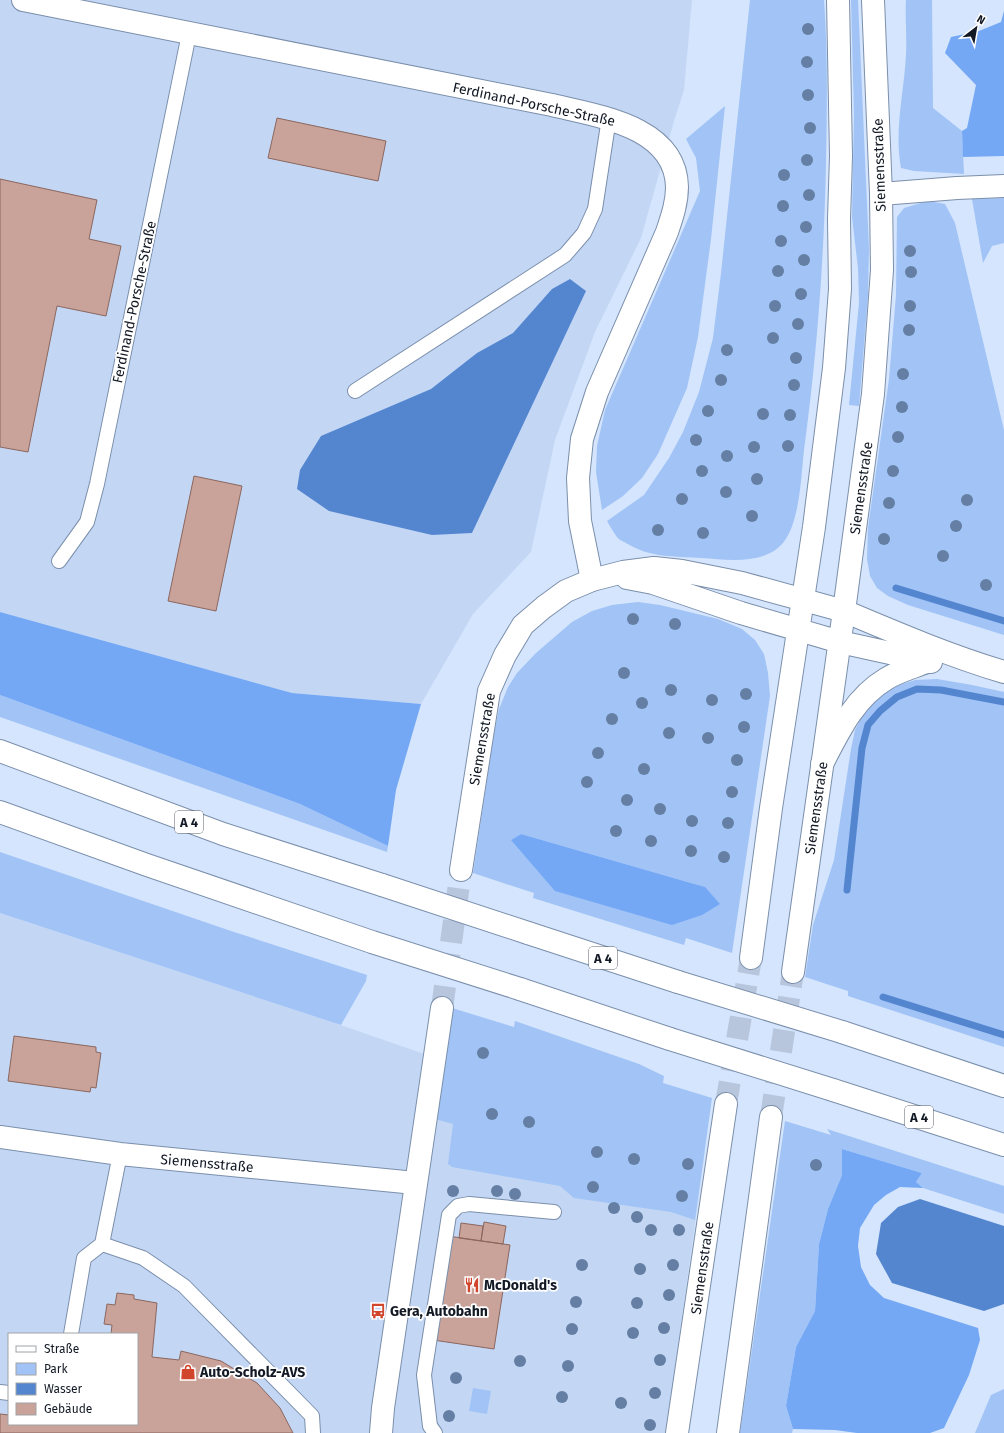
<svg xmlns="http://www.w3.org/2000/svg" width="1004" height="1433" viewBox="0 0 1004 1433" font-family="'Fira Sans',sans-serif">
<rect width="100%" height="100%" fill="#d4e5fd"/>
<path fill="#c3d7f5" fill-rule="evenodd" d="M0,0H692L684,90L674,121L641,238L595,332L555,440L531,552L473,614L421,704L292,693L0,612Z
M0,913L323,1019L705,1151L666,1433H0ZM9,1334H137V1424H9Z"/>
<path fill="#a1c3f6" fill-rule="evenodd" d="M750,0H824C828,55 827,109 826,164C824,259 817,355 804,450C801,477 800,522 783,543C764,565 728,560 702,558C674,556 650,558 626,543C623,541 619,540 617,537C613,532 610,526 607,521L644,495L669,458L683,432L699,392L713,338L721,273Z
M851,0H858L869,248L868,295L859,406L849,405L859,303L858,268L852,217L854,115Z
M906,0H932L933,108L962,131L964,174L914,171L901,168C894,130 904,93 906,55C907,37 905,18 906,0Z
M725,106L711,239L698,337L687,388L658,454L642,478L623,496L602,510L596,472L597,446L605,410L700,191L696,158L686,139Z
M1004,198V243L992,246L983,263L972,199Z
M928,201L945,204L955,223L1004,430V635L908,605L888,596L877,588L870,576L867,559L868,528L889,379L896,295L897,217L904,208Z
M638,602L660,605L718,619L742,629L755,640L764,654L768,673L770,696L732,953L686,938L684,945L533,898L534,893L473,873L494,733L499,709L508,687L517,673L536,653L572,622L592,611L612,605ZM521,834L705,887L511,840Z
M937,679L972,685L1004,692V1047L848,996V991L805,977L813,925L834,860L851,749L855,730L866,710L880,697L896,686L915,680Z
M0,695L300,804L388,846L387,852L0,717Z
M0,852L231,931L367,975L366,981L341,1025L0,913Z
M452,1008L514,1027L515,1021L639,1064L664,1076L663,1083L712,1098L695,1220L671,1212L574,1198L560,1186L452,1167L448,1164L453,1124L435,1119Z
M785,1121L831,1135L827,1129L1004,1186V1214L923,1188L916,1182L922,1173L842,1149V1175L828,1209L819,1244L815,1311L796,1347L786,1406L793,1429L792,1433H740Z
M473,1388L491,1391L487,1414L469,1411Z
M1004,1389V1433H975L991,1395Z"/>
<path fill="#74a8f5" d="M1004,11V156L963,157L962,131L967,128L976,85L945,53L951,37L979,31L1001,22Z
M0,612L292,693L421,704L396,790L388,846L300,804L0,695Z
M521,834L705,887L720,904L702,915L672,925L555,891L511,840Z
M842,1149L922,1173L916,1182L923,1188L900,1187L886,1195L874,1205L860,1228L858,1246L861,1267L870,1285L884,1298L978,1328L980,1340L969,1375L944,1428L930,1433H857L835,1430L793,1429L786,1406L796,1347L815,1311L819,1244L828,1209L842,1175Z"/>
<path fill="#5486d0" d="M570,279L586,291L472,533L432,535L329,511L297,489L300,470L321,436L431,389L477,353L513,333L552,289Z
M920,1199L1004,1226V1304L984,1311L892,1283L876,1254L881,1223L898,1207Z"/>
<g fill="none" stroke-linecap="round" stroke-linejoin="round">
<path stroke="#5486d0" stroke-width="7" d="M896,588L1004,621
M847,890L862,748L868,725L880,711L897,697L917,689L941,690L1004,702
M883,997L1004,1035"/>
</g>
<path fill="#c9a299" stroke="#8b675f" d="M277,118L386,141L378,181L268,158Z
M0,179L97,200L89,239L121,246L106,316L57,306L28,452L0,447Z
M194,476L242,486L216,611L168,601Z
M14,1036L96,1047V1052L101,1053L96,1088L91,1087L90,1092L8,1081Z
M484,1222L506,1226L503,1244L481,1241Z
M461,1223L483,1226L481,1241L459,1238Z
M448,1236L510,1245L494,1349L433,1340Z
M117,1293L134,1295V1299L157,1303L152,1357L179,1360L181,1351L221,1361L257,1383L280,1408L293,1433H0V1414L9,1415V1424H137V1334H111L112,1325L104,1324L107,1304L115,1305Z"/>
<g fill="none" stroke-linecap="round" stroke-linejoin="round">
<path stroke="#b7c6dc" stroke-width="22" stroke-dasharray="22 11" stroke-linecap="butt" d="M442,1008L461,870
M726,1104L751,958
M771,1117L793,972"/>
<defs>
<path id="service" d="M355,391L565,255L584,233L595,209L609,118
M59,561L87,522L97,484L189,34
M102,1244L143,1258L184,1286L312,1416L313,1433
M71,1334L84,1258L102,1244L120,1154
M0,1392L9,1393
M435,1433L430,1426L424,1375L449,1215L458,1206L469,1204L554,1212"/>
<path id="minor" d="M23,0L552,105C597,116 676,126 677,187C677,203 672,217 667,232L597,392L582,439L578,478L580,521L592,580
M881,194L957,188L1004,186
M0,1137L120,1154L415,1183"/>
<path id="secondary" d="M627,578L653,583L741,613L840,642
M461,870L489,691L505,655L523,625L544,607L566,591L592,580L623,572L654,568L682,571L742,583L844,611
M751,958L771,808L814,527L834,368L840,289L839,219L841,156L838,0
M793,972L844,611L873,394L882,270L881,194L873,0
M381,1433L383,1408L442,1008
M677,1433L726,1104
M728,1433L771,1117"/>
<path id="motorway" d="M844,611C896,633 950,656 1004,672
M840,642L931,662
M0,751L223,834L382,885
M822,764C838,733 854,698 886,679C898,671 915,667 929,661
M0,812L147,865L372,942
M528,933L678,982
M520,989L670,1039
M842,1032L1004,1086
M833,1090L1004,1145"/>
</defs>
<use href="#service" stroke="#7b8fab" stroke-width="16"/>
<use href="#minor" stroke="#7b8fab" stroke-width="24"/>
<use href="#secondary" stroke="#7b8fab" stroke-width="24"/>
<use href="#motorway" stroke="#7b8fab" stroke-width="24"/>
<use href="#service" stroke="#fff" stroke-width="14"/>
<use href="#minor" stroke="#fff" stroke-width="22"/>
<use href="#secondary" stroke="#fff" stroke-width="22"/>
<use href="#motorway" stroke="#fff" stroke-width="22"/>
<defs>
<path id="motorway-bridge" d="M382,885L528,933
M372,942L520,989
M678,982L842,1032
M670,1039L833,1090"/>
</defs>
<use href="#motorway-bridge" stroke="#7b8fab" stroke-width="24" stroke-linecap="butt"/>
<use href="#motorway-bridge" stroke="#fff" stroke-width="22"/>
</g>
<g fill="#647fa3">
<circle cx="808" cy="29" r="6"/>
<circle cx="807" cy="62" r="6"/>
<circle cx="808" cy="95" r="6"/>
<circle cx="810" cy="128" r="6"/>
<circle cx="807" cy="160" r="6"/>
<circle cx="784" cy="175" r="6"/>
<circle cx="809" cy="195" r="6"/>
<circle cx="783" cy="206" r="6"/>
<circle cx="806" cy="227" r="6"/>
<circle cx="781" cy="241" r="6"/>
<circle cx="910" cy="251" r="6"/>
<circle cx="804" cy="260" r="6"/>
<circle cx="778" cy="271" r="6"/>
<circle cx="911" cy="272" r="6"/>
<circle cx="801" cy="294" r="6"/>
<circle cx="775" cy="306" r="6"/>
<circle cx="910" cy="306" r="6"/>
<circle cx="798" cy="324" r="6"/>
<circle cx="909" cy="330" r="6"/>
<circle cx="773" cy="338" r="6"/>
<circle cx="727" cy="350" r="6"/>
<circle cx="796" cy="358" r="6"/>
<circle cx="903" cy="374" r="6"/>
<circle cx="721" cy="380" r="6"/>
<circle cx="794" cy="385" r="6"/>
<circle cx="902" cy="407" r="6"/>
<circle cx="708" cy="411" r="6"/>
<circle cx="763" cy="414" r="6"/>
<circle cx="790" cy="415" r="6"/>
<circle cx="898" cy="437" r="6"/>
<circle cx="696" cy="440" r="6"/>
<circle cx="788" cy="446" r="6"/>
<circle cx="754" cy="447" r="6"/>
<circle cx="727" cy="456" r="6"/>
<circle cx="702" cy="471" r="6"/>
<circle cx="893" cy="471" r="6"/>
<circle cx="757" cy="479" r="6"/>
<circle cx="726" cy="492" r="6"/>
<circle cx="682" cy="499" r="6"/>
<circle cx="967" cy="500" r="6"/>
<circle cx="889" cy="503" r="6"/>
<circle cx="752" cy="516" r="6"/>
<circle cx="956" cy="526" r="6"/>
<circle cx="658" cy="530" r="6"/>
<circle cx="703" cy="533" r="6"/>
<circle cx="884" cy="539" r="6"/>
<circle cx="943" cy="556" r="6"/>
<circle cx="986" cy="585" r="6"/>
<circle cx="633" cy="619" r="6"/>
<circle cx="675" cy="624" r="6"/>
<circle cx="624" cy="673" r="6"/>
<circle cx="671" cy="690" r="6"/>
<circle cx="746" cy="694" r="6"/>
<circle cx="712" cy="700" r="6"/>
<circle cx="642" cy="703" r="6"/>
<circle cx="612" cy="719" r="6"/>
<circle cx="744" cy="727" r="6"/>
<circle cx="669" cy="733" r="6"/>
<circle cx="708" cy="738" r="6"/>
<circle cx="598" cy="753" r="6"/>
<circle cx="737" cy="760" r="6"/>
<circle cx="644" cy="769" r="6"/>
<circle cx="587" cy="782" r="6"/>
<circle cx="732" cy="792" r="6"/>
<circle cx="627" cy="800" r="6"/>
<circle cx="660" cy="809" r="6"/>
<circle cx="692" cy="821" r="6"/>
<circle cx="728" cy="823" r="6"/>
<circle cx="616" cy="831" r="6"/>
<circle cx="651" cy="841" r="6"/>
<circle cx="691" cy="851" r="6"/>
<circle cx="724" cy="857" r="6"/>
<circle cx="483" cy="1053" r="6"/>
<circle cx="492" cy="1114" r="6"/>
<circle cx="529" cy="1122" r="6"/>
<circle cx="597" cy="1152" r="6"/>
<circle cx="634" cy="1159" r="6"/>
<circle cx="688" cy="1164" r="6"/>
<circle cx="816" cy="1165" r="6"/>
<circle cx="593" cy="1187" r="6"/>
<circle cx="453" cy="1191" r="6"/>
<circle cx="497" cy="1191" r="6"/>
<circle cx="515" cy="1194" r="6"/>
<circle cx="682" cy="1196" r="6"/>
<circle cx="614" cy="1208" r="6"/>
<circle cx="637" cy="1217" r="6"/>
<circle cx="651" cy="1230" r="6"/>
<circle cx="679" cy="1230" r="6"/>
<circle cx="582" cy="1265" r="6"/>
<circle cx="673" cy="1265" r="6"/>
<circle cx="640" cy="1269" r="6"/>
<circle cx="669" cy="1295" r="6"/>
<circle cx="576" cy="1302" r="6"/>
<circle cx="637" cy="1303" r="6"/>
<circle cx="664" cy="1328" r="6"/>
<circle cx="572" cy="1329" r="6"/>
<circle cx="633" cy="1333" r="6"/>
<circle cx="660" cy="1360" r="6"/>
<circle cx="520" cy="1361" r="6"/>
<circle cx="568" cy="1366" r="6"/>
<circle cx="456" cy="1378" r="6"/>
<circle cx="655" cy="1393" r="6"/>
<circle cx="562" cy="1397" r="6"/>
<circle cx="621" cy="1403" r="6"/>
<circle cx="449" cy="1416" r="6"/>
<circle cx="650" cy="1425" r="6"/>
</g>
<defs>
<symbol id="restaurant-bare" viewBox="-9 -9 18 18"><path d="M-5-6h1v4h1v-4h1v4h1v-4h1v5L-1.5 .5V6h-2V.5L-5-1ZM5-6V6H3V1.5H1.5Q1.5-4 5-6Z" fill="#d0452b" stroke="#fff" stroke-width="2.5" paint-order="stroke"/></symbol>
<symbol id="bus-bare" viewBox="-9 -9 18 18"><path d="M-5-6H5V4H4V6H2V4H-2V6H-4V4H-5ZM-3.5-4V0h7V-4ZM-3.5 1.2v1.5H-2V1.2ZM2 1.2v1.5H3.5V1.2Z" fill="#d0452b" stroke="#fff" stroke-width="2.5" paint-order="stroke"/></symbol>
<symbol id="shop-bare" viewBox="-9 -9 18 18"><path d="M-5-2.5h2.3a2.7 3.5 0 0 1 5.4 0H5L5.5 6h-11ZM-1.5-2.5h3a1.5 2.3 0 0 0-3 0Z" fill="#d0452b" stroke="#fff" stroke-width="2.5" paint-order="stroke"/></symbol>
</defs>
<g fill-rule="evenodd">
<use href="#restaurant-bare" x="461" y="1274" width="22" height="22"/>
<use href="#bus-bare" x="367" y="1300" width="22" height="22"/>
<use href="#shop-bare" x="177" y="1361" width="22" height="22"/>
</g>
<g text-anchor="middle" stroke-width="3.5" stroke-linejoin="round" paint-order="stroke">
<g fill="#fff" stroke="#595e66" stroke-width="1">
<rect x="175" y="811" width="28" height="22" rx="3"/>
<rect x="589" y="947" width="28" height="22" rx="3"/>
<rect x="905" y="1106" width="28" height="22" rx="3"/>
</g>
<g font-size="13" font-weight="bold" fill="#121924">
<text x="189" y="827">A 4</text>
<text x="603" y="963">A 4</text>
<text x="919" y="1122">A 4</text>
</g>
<g font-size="14" fill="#121924" stroke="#fff">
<text transform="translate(534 104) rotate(12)" y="5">Ferdinand-Porsche-Straße</text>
<text transform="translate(879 165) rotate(-92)" y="5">Siemensstraße</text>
<text transform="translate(134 302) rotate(-78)" y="5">Ferdinand-Porsche-Straße</text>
<text transform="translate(861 488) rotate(-82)" y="5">Siemensstraße</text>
<text transform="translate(482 739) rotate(-80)" y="5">Siemensstraße</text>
<text transform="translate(816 808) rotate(-82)" y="5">Siemensstraße</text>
<text transform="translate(207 1163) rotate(5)" y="5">Siemensstraße</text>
<text transform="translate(702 1268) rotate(-82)" y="5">Siemensstraße</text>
</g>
<g font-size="14" font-weight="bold" fill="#121924" stroke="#fff" text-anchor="start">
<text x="484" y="1290">McDonald's</text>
<text x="390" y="1316">Gera, Autobahn</text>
<text x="200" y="1377">Auto-Scholz-AVS</text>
</g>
</g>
<rect x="8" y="1333" width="130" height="92" fill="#ffffff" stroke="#a0a3a7"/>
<rect x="16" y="1346" width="20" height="6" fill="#ffffff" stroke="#a0a3a7"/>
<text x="44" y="1353" font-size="12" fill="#121924">Straße</text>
<rect x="16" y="1363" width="20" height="12" fill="#a1c3f6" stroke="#a0a3a7"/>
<text x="44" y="1373" font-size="12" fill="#121924">Park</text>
<rect x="16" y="1383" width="20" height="12" fill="#5486d0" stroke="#a0a3a7"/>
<text x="44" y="1393" font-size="12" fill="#121924">Wasser</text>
<rect x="16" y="1403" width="20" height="12" fill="#c9a299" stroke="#a0a3a7"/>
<text x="44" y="1413" font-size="12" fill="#121924">Gebäude</text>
<g transform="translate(976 28) rotate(31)" stroke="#ffffff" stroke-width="3" paint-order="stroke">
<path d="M0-3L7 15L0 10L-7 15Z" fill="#121924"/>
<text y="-6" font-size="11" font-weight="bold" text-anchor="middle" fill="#121924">N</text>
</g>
</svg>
